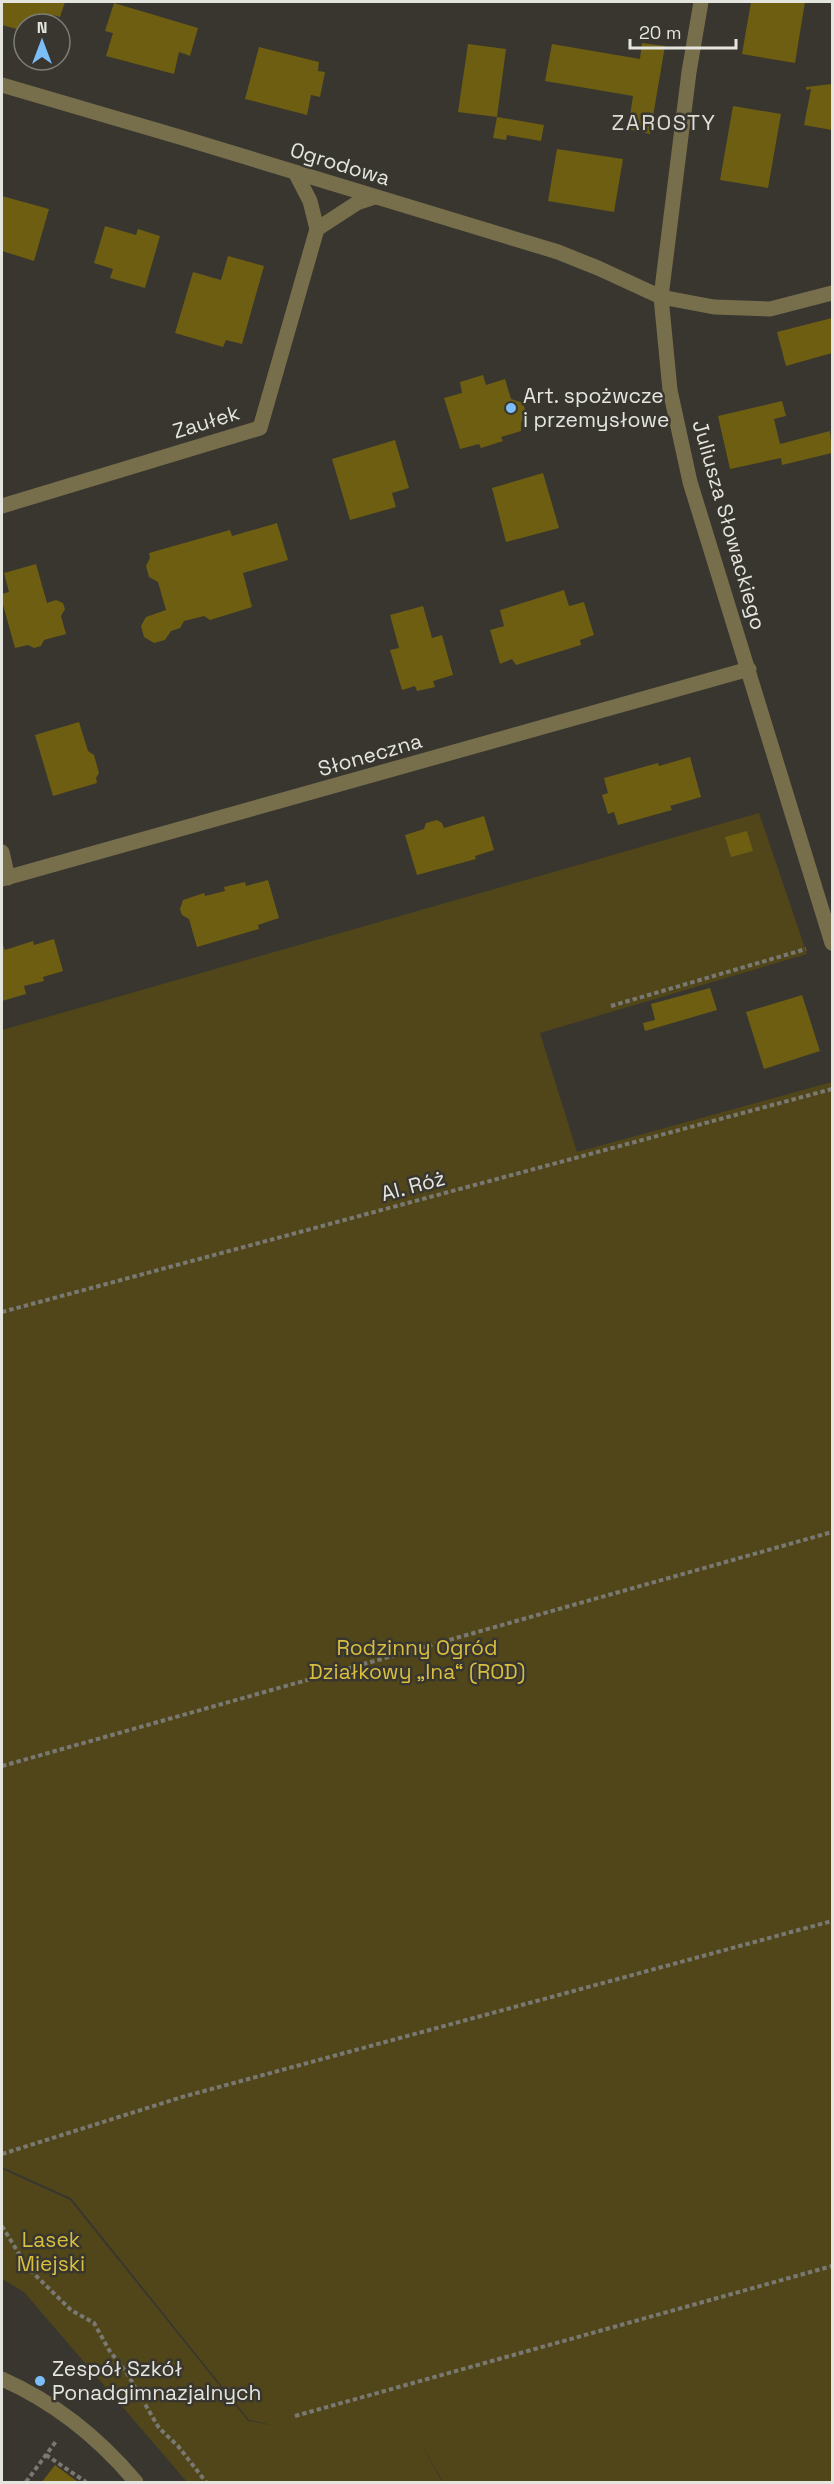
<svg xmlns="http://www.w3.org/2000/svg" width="834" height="2484" viewBox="0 0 834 2484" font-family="'Space Grotesk',sans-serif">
<rect width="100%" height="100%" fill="#38362f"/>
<path fill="#504619" d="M759,813L807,954L540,1033L577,1152L832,1082V2482H443L419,2440L442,2482H187L24,2292L2,2279V2169L70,2200L248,2421L272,2425L249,2420L71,2198L2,2167V1030Z"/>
<path fill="#6d5e12" d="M2,2H65L60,17L53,15L50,24H24V31L2,25Z
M751,2H805L795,63L742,54Z
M114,3L198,28L190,56L179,52L174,74L106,56L113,33L105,31Z
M642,43L665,46L650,134L628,129L633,96L545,81L552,44L640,59Z
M468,44L506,49L497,117L458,112Z
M259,47L319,62L318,71L325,72L320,97L311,95L307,115L245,99Z
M832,84V130L804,125L811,89L806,90V87Z
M733,106L781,114L768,188L720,180Z
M497,117L544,125L541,141L507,135L506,140L493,138Z
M557,149L623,159L614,212L548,201Z
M2,196L49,209L34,261L2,251Z
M105,226L136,235L138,229L160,236L145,288L110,278L113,269L94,263Z
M228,256L264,266L242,344L226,340L223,347L175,333L193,272L221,280Z
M832,318V353L786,366L777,332Z
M483,375L486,385L505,379L511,399L523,403L526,413L521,423V431L501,437L503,441L481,448L479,444L460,449L444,398L462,393L460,382Z
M782,401L786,416L774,419L780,444L830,431L832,453L782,465L781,458L730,469L718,416Z
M395,440L409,488L392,493L396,507L350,520L332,459Z
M543,473L559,528L506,542L492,488Z
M277,523L288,560L243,573L252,607L210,620L204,616L184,621L180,628L171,631L165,640L154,643L144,637L141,626L146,617L166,610L158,582L149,577L146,566L150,558L149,553L230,530L232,536Z
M36,564L47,603L56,600L63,603L65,609L61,616L66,634L44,640L41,646L34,648L28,645L15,648L2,601V594L9,592L4,573Z
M564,590L569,606L584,602L594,635L580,640L581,645L516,665L512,659L500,664L490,630L504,626L500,610Z
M423,606L432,638L442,635L453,675L433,681L435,687L417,691L415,686L402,690L390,650L399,648L390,615Z
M79,722L88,751L94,755L99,773L96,778L97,783L53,796L35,735Z
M690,757L701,797L670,806L672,810L618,825L614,812L608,814L602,795L608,793L604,778L658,763L659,766Z
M484,816L494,850L475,856L476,859L417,875L405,835L424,829L426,823L437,820L442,823L444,828Z
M747,831L753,851L731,857L725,837Z
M268,880L279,918L258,925L259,929L197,947L189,919L182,915L180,909L183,900L204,893L205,896L225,891L224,887L245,882L246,886Z
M54,939L63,971L43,977L44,981L24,986L26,994L2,1001V946L3,945L5,950L33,941L34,945Z
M710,988L717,1010L645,1031L643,1023L655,1020L651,1004Z
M802,995L820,1051L764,1069L746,1012Z
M55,2465L78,2482H42Z"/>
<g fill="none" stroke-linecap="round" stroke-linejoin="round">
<path stroke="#797872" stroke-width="4" stroke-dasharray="4.5 3" stroke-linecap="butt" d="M611,1006L806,949
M2,1312L832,1089
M2,1766L832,1532
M2,2154L182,2097L832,1921
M2,2226L27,2267L71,2310L94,2323L109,2350L128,2375L159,2428L178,2446L206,2482
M295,2416L832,2266
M46,2455L86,2482
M26,2482L57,2440"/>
<path stroke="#776f4c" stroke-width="15" d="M701,2L689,72L661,297L670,390L690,482L832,943
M2,85L183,138L558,252L598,268L661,297L714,307L770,309L832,293
M295,172L310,201L317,229
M2,506L260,428L317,229L357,203L375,197
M2,852L8,878
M2,879L749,669
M2,2379C54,2402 99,2438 136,2482"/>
</g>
<g fill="#7bbef8" stroke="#38362f" stroke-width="2">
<circle cx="511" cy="408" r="6"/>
<circle cx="40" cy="2381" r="6"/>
</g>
<g text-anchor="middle" stroke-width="5" stroke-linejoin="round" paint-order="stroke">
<g font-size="21" fill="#e5e5e0" stroke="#38362f">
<text transform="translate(340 164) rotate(17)" y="7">Ogrodowa</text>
<text transform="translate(206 422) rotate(-17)" y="7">Zaułek</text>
<text transform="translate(729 525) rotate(74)" y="7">Juliusza Słowackiego</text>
<text transform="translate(370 755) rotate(-16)" y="7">Słoneczna</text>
<text transform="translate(413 1186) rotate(-15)" y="7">Al. Róż</text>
</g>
<g font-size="21" fill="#e5e5e0" stroke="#38362f" text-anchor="start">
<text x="523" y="403">Art. spożwcze<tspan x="523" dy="24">i przemysłowe</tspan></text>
<text x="52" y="2376">Zespół Szkół<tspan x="52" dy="24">Ponadgimnazjalnych</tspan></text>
</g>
<g font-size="21" fill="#d9bf3e" stroke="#38362f">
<text x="417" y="1655">Rodzinny Ogród<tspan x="417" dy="24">Działkowy „Ina“ (ROD)</tspan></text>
<text x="51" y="2247">Lasek<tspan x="51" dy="24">Miejski</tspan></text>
</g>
<g font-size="22" letter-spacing="1.5" fill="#dddcd3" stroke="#38362f">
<text x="664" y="130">ZAROSTY</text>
</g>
</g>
<rect width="834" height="2484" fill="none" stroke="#e5e5e0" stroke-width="6"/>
<g transform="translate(42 42)"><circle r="28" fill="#38362f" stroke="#7d7c76" stroke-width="1.5"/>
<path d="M0-4.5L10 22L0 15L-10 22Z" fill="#7bbef8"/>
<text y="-9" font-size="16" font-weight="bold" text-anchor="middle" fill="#e5e5e0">N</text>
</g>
<path d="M630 39v9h106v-9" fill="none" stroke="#e5e5e0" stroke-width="3"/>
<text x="639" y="39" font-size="18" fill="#e5e5e0" stroke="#38362f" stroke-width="4.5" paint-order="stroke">20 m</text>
</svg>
